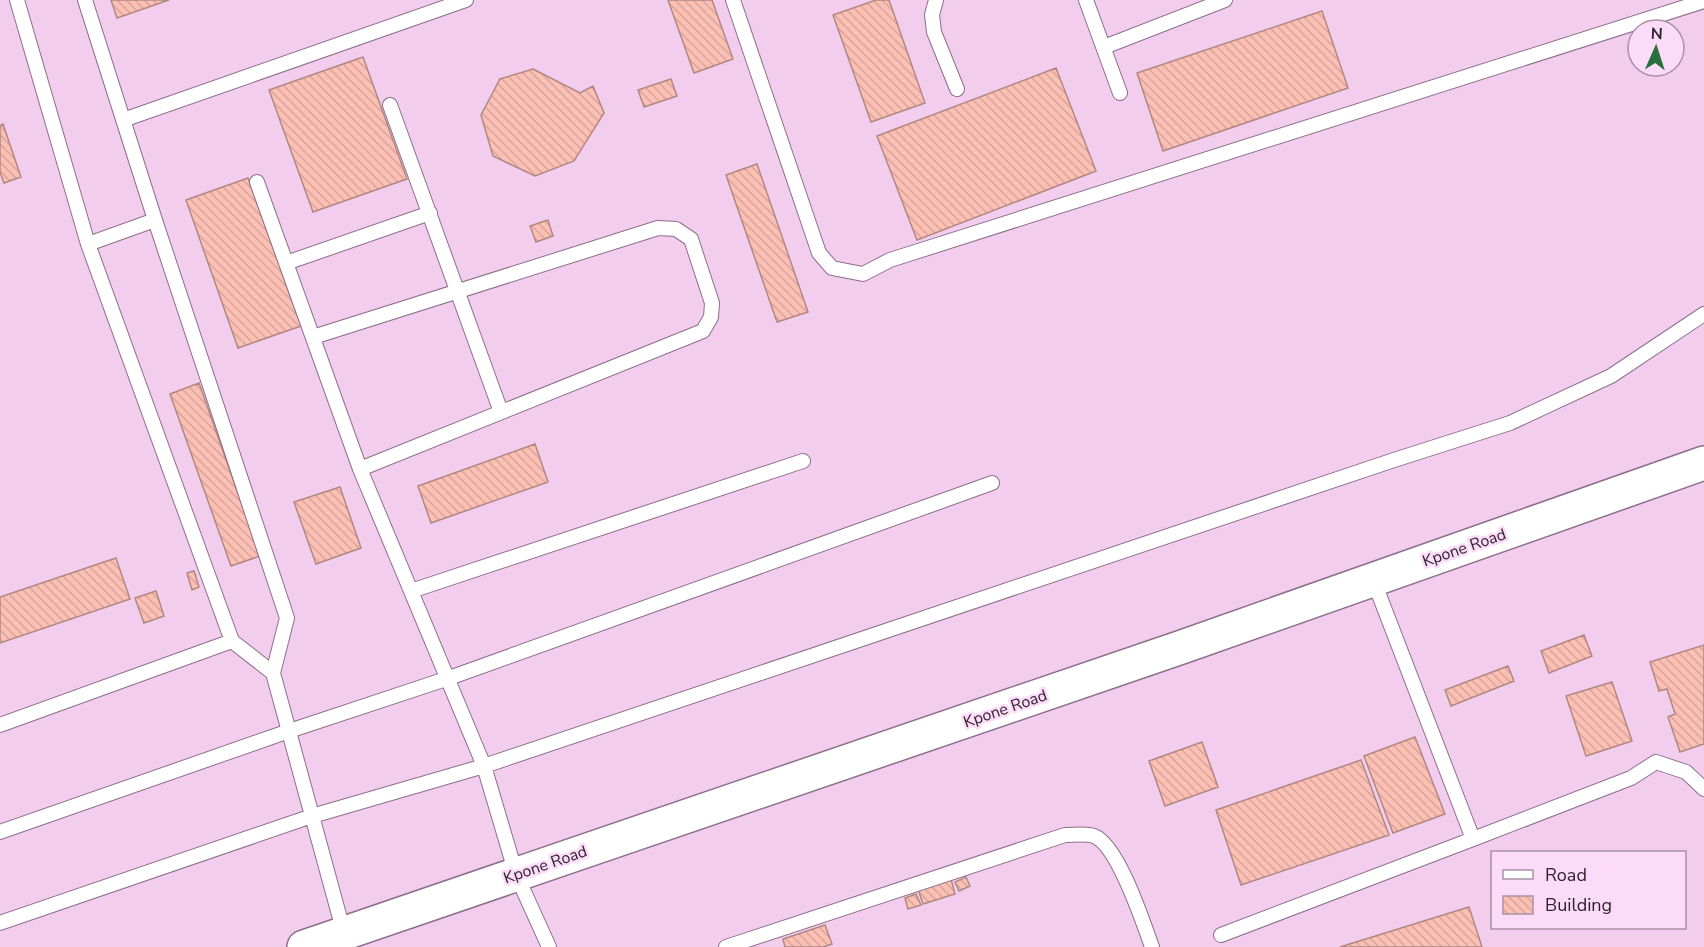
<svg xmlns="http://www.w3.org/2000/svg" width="1704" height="947" viewBox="0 0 1704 947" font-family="'Nunito Sans',sans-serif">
<defs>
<pattern id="building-back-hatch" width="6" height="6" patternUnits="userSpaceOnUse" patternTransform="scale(1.5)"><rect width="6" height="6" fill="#fcbfb4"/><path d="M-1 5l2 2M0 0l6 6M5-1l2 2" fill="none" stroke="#d8a49b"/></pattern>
</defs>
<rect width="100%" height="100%" fill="#fcdbf8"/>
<path fill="#f3cdee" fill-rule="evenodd" d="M0,0H1704V947H0ZM1638,30H1674V66H1638ZM1492,852H1684V928H1492Z"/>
<path fill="url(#building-back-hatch)" stroke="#b18881" stroke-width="1.5" d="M111,0H169L117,18Z
M668,0H712L733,59L694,73Z
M876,0H889L925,103L871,122L833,15Z
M1322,11L1348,88L1163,151L1137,73Z
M363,57L407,179L313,212L269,90Z
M1056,68L1096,171L917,240L877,136Z
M533,69L580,93L593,86L604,113L574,161L535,176L493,156L481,115L500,79Z
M671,79L677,96L644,107L638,90Z
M3,124L21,177L4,183L0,172V126Z
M757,164L808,312L777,322L726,175Z
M248,178L301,326L238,348L186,200Z
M548,220L553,236L536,242L530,226Z
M199,383L260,556L231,566L170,394Z
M535,444L548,482L431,523L418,486Z
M340,487L361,548L316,564L294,502Z
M116,558L130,599L0,643V597Z
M194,571L199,587L192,590L187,573Z
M156,591L164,616L144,623L135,598Z
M1584,635L1592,656L1549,673L1541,651Z
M1704,645V744L1680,752L1668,717L1675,714L1667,689L1659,691L1650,662Z
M1508,666L1514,681L1451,706L1445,690Z
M1612,682L1632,741L1586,756L1566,696Z
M1415,737L1445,814L1393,833L1364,756Z
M1202,742L1218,787L1165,806L1149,761Z
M1361,760L1389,835L1241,885L1216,810Z
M966,877L970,886L959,891L955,882Z
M951,879L955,894L923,904L918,889Z
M916,894L921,905L908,909L905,898Z
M1469,907L1482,947H1340Z
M825,925L832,944L823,947H785L783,939Z"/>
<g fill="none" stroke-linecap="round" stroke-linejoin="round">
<defs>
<path id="service" d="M17,0L88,244L232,641L273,673
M85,0L155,220L287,618L273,673L344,933
M733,0L819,253L832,268L863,274L890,260L1704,1
M936,0L932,15L934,32L957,89
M1086,0L1120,93
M1104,47L1225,0
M390,105L501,412
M123,120L466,0
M257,182L360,469L484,766L516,874L549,947
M88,244L155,220
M286,263L430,213
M313,337L658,228L676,229L691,239L712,303L711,317L703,331L360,469
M411,591L803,461
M0,725L232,641
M0,832L289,731L449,678L992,483
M1473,839L1631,778L1656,762L1686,772L1704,789
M0,923L312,816L484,766L1394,460L1510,423L1611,376L1704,314
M1221,935L1473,839L1373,579
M726,947L1065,835C1074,835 1086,833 1094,836C1118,845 1143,922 1152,947"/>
<path id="secondary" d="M304,947L1179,648L1704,463"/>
</defs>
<use href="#service" stroke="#8c6f89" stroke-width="16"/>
<use href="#secondary" stroke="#8c6f89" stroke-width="36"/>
<use href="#service" stroke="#fff" stroke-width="14"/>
<use href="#secondary" stroke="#fff" stroke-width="33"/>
</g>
<g text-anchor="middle" stroke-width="5" stroke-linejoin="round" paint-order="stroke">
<g font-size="16" fill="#2f232d" stroke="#fcdbf8">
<text transform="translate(1464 547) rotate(-19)" y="6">Kpone Road</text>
<text transform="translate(1005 708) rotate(-19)" y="6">Kpone Road</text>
<text transform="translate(545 864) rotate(-19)" y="6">Kpone Road</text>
</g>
</g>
<rect x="1491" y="851" width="195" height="78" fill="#fcdbf8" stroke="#aa91a7" stroke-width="1.5"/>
<rect x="1503" y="870" width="30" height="9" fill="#ffffff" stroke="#aa91a7" stroke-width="1.5"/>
<text x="1545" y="881" font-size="18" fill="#2f232d">Road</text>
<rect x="1503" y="896" width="30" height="18" fill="url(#building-back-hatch)" stroke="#aa91a7" stroke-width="1.5"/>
<text x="1545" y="911" font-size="18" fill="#2f232d">Building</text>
<g transform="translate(1656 48) rotate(3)"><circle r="28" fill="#fcdbf8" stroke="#aa91a7" stroke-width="1.5"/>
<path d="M0-4.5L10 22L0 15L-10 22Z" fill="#28703d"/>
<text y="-9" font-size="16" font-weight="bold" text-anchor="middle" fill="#2f232d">N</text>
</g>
</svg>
